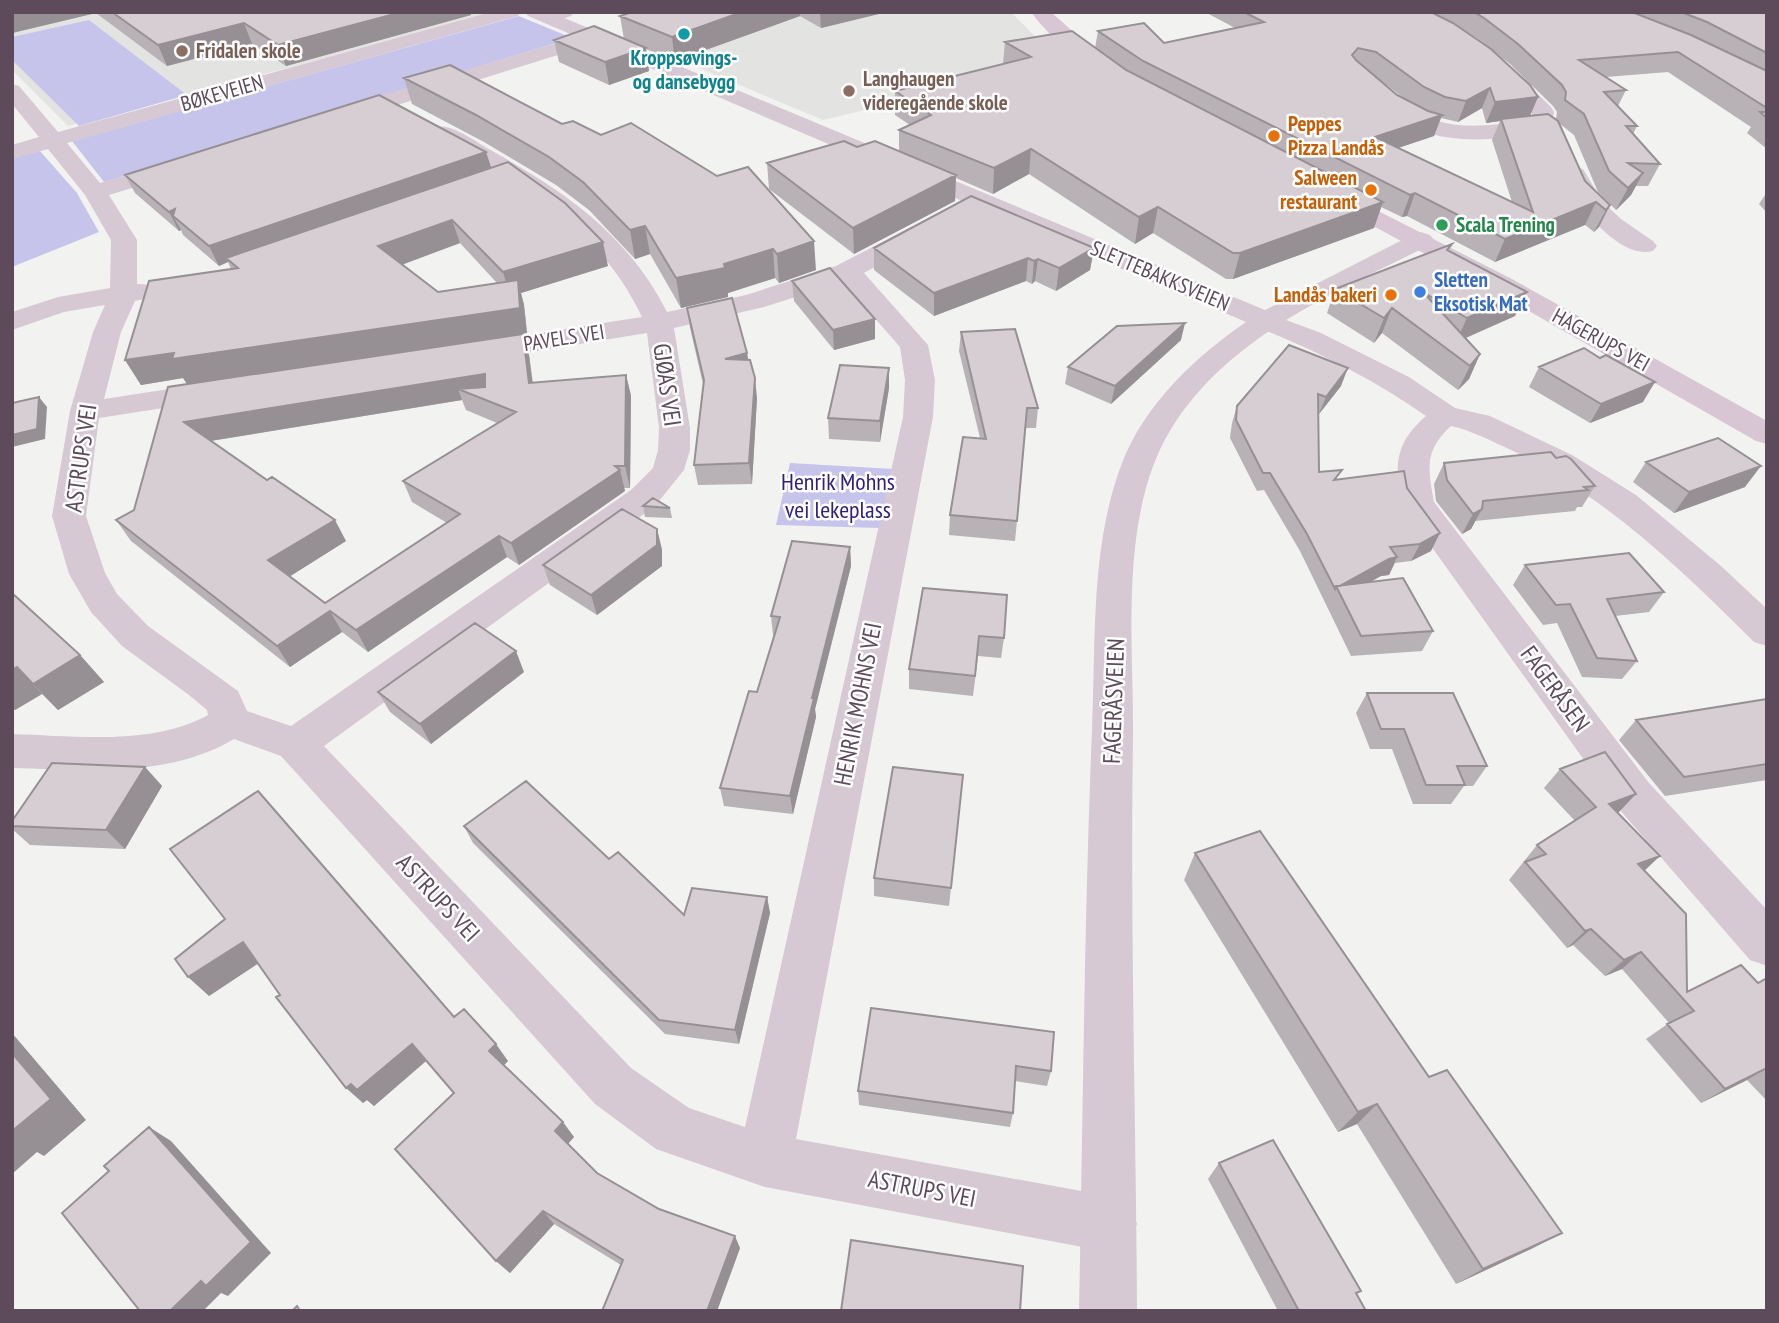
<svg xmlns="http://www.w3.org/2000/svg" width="1779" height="1323" viewBox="0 0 1779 1323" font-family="'PT Sans Narrow',sans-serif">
<rect width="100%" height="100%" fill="#f2f3f1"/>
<path fill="#e3e4e2" d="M92,12H499L68,126L12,70V32Z
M674,12H1011L1061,63L823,120L623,36Z"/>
<path fill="#c7c4ec" d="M519,16L572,38L104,182L72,141Z
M89,20L102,30L187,95L79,126L12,60V37Z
M40,151L77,193L99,232L12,267V158Z
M790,463L894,469L880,528L776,525Z"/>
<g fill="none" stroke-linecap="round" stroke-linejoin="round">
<path fill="#d6c9d4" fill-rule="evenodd" d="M491,12H521L518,16L67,143L100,183L180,159L188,161L192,166L188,171L109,195L137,240V284L154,285L157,291L154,297L135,301L121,332L104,399L215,382L226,385L230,391L226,397L215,400L99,418L86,516L105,573L117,594L148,626L238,691L247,711L291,726L631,490L653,468L658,450L659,428L647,333L475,361L465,358L461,352L465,346L475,343L642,317C597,223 520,185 433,137L430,132L433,127C451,123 471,139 487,148C564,191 626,232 667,312L746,295L836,266L911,227L920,224L929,227L933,232L929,237L864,273L928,345L935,380L933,417L796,1139L1109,1196L1129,1204L1137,1224L1129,1244L1109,1252L765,1187L656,1149L595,1104L281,756L234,739C169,778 85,770 12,768V734C75,736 152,746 208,715L207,710L189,695L122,646L91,612L69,574L52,516L70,411L93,332L105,305L64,312L12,330V312L58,297L110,288L111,240L85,195L48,149L12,159V145L39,137L12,104V84L19,86L58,132ZM843,282L900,347L905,380L903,417L745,1127L689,1108L631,1068L324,746L655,506L684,470L690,450V428L674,328L764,307Z
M546,12H574L571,16L550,23L541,17Z
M1396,12C1405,12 1415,11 1423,13C1470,26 1518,74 1551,107L1554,112L1550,130C1499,142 1416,151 1381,101L1385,97C1401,92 1420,115 1438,121C1467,130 1502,124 1532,120V113L1473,58L1437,34Z
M596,31L603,33L606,37L603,41L349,120H333L330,115L333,110Z
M1575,167L1583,169L1603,202L1621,219L1653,241L1657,246L1653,251C1618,260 1575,202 1563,174L1567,169Z
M1267,313L1321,333L1409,377L1455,408L1490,416L1572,455L1636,495L1721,566L1767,609V646L1754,642C1679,567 1606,497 1511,450C1491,441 1473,431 1451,426C1424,451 1428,468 1434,502L1649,783L1767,910V966L1750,960L1619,809L1401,504C1395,465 1394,444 1426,416C1373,379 1316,351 1257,327L1253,321L1257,315Z"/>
<path fill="#d6c9d4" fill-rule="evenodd" d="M525,12H550L1265,310L1412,235L1421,232L1430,235L1434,240L1430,245C1337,291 1227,337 1171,429C1118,516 1134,642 1133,739C1130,930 1136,1120 1137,1311H1079C1083,1117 1084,923 1092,729C1096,641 1090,547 1122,463C1145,404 1195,357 1246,322L528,16Z"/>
<path fill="#d8c6d4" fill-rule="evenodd" d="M1031,12H1051L1108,63L1111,67L1108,71C1088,76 1043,29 1031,12Z
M1331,187L1512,279L1767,421V444L1756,441L1494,291L1323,199L1319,194L1323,189Z"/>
</g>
<path fill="#b8b1b5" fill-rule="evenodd" d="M12,12H471V15L286,66L252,44L167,66L96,13L12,33Z
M632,12H887L821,28L800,16L675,61L646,49L649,71L609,85L559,62L554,40L624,39L620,16Z
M1205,12H1767V149L1747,133L1751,127L1668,72L1606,77L1626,90L1618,106L1637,126L1633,134L1660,164L1648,186H1636L1631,195L1616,210L1598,192L1574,135L1560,124L1585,181L1610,205L1599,227L1594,232L1585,225L1495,262L1407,216L1402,217L1381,207L1374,228L1233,279H1226L1153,233L1135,244L1029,174L993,194L956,178L955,201L854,254L769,189L767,163L857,147L899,151V130L910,125L895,115V91L1003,64L1005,42L1095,48L1098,31L1164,43L1235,28ZM1455,25L1477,38L1510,64L1553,106L1557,112L1556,119L1530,116L1538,97ZM1370,72L1406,100L1397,95ZM1482,108L1486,123L1500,121L1492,140L1512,202L1398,148L1434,136L1441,118L1458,122Z
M404,78L816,270L779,283L775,278L728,293V297L681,308L650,254L635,259L589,210L556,185L484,142L412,104Z
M486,152L491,168L608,266L521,293L524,305L527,333L187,384L183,378L141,385L125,360L231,269L228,262L219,266L183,235L181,230L179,231L135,193L125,175ZM460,243L497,283L438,292L402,265Z
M1767,192V213L1759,204Z
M874,248H1094L1090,270L1056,291L1035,281L1032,284L1026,281L934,316L874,270Z
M1449,251L1527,292L1515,316L1466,338L1480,354L1469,379L1458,390L1382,333L1374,343L1327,313L1335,289Z
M792,281L875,339L834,350L794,301Z
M687,308L747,353L757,398L752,484L698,485L694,465L703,384L690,328Z
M961,332L1038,408L1036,428H1026L1015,541L949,535L950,515L980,438L959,351Z
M1181,340L1111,404L1065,384L1068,367Z
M529,355L533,383L626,375L631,396L630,488H624L625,491L519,565L507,557L368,652L342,632L290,667L131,541L116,520L134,510L168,387ZM462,400L466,410L497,423L403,481L412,502L447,523L325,603L290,576L346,541L211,441Z
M1539,367L1643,402L1590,423L1529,387Z
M1341,386L1319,414H1318L1319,472L1338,479L1407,488L1431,551L1411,561L1395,563L1389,575L1381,576L1370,582L1433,631L1422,651L1351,656L1300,551L1264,490L1257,491L1230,438L1232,423L1237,406Z
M889,388L880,442L829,439L828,418Z
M1556,458L1595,486L1582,507H1577L1575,511L1475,521L1471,529L1462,534L1436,501L1434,484L1444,463Z
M1646,462L1745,487L1674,513L1633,482Z
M643,506L670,508L672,518L645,517Z
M657,529L662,550V566L597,615L550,585L543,565Z
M850,547L851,566L815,709L816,717L793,814L724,806L720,788L757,692L774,636L773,635L771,616Z
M1525,565L1664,592L1649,612L1615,616L1637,661L1622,679L1582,677L1557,623L1543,625L1513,585Z
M923,588L1004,638L1001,658L978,656L973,696L909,689V669Z
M12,593L80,655L104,682L58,710L42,694L15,710L12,707Z
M524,672L431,744L390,712L378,692Z
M1367,693L1487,766L1473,786H1464L1451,804H1413L1392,749H1370L1356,713Z
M1767,699V780L1665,796L1619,740L1636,720Z
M145,767L162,786L125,849L30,845L12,829V821Z
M1560,769L1619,812L1618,813L1660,856L1644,870L1687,992L1758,983L1767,978V1101L1747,1080L1701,1103L1646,1039L1669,1023L1622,969L1605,976L1573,945L1567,948L1509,880L1537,845L1575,821L1544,788Z
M963,775L949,906L874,896V878Z
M464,826L609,859L684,915L767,897L770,913L739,1044L665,1034L473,843Z
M1195,853L1562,1233L1531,1249L1456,1284L1357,1124L1338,1132L1184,880Z
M225,919L454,1017L508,1061L504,1065L574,1137L568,1144L597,1173L659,1209L740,1248L717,1311H602L621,1265L554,1224L510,1273L496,1261L454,1093L426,1061L374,1106L367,1100L363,1103L280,995L258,963L209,996Z
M1054,1032L1051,1071L1047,1086L1015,1081L1013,1113L1010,1127L859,1105L858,1091Z
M1219,1163L1361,1291L1356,1294L1366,1311H1278L1208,1179Z"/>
<path fill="#969094" d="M12,12H95L96,13L12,33Z
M402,12H471V15L286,66L278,45Z
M742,12H800V16L675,61L672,37Z
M820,12H887L821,28Z
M244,23L252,44L167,66L158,45Z
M646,48L649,71L609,85L605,62Z
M1490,88L1482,108L1458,122L1466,101Z
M1538,97L1529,118L1501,119L1500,121L1486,123L1495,102Z
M1442,115L1434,136L1368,158L1375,137Z
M1031,149L1029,174L993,194L994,168Z
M486,152L492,170L226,258L228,262L219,266L209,246Z
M1643,173L1631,195L1616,210L1628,188Z
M956,175L955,201L854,254L853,228Z
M1415,193L1407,216L1402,217L1410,195Z
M1383,202L1374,228L1233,279L1240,253Z
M1596,202L1585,225L1495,262L1505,239Z
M1610,205L1599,227L1594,232L1606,210Z
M1158,207L1153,233L1135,244L1139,217Z
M175,209L173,216L181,230L179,231L169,212Z
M452,220L460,243L387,270L378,246Z
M645,226L650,254L635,259L630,230Z
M814,241L816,270L779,283L777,254Z
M603,242L608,266L521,293L524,305L527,333L187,384L183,378L141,385L125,360L510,296L503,272Z
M1094,248L1090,270L1056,291L1059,268Z
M773,249L775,278L728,293V297L681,308L676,278Z
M1028,258L1026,281L934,316V293Z
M1038,259L1035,281L1032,284L1034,261Z
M1527,292L1515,316L1456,342L1467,318Z
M1392,308L1382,333L1374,343L1384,318Z
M875,319V339L834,350L833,330Z
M1185,323L1181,340L1111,404L1115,386Z
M523,334L529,355L535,404L529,383Z
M747,353L750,373L725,359Z
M1480,354L1469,379L1458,390L1470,366Z
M889,368V388L880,442V421Z
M1348,368L1341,386L1319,414L1326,397Z
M485,374L492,396L458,389L462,400L197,443L184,422Z
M626,375L631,396L630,488L625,466Z
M755,378L757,398L752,484L749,463Z
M1655,382L1643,402L1590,423L1601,404Z
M39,397L47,407L45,439L12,447V435Z
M1761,466L1745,487L1674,513L1689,492Z
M620,470L625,491L519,565L511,543Z
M1482,509L1471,529L1462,534L1473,514Z
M335,520L346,541L281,582L268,560Z
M657,529L662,550V566L597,615L591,595Z
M1440,533L1431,551L1411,561L1420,544Z
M499,536L507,557L368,652L356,630Z
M850,547L851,566L815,709L816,717L793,814L790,796L812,698Z
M1397,557L1389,575L1381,576L1342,598L1337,588L1389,559Z
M330,611L342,632L290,667L277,646Z
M516,651L524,672L431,744L420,724Z
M80,655L104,682L58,710L33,684Z
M17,667L42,694L15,710L12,707V670Z
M145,767L162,786L125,849L106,830Z
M1636,794L1619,812L1592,822L1609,804Z
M1660,856L1641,874L1638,864Z
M767,897L770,913L739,1044L735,1030Z
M1591,929L1573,945L1567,948L1585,931Z
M243,942L262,961L209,996L188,977Z
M1641,952L1622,969L1605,976L1624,960Z
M12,1033L86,1120L44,1156L37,1152L12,1174Z
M412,1044L426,1061L374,1106L367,1100L363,1103L346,1088Z
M496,1044L508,1061L501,1068L489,1051Z
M1767,1068L1747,1080L1701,1103L1725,1089Z
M1377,1104L1357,1124L1338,1132L1358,1112Z
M563,1122L574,1137L566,1146L555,1131Z
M149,1127L171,1141L271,1253L228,1296L221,1293L203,1311H170Z
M543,1211L554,1224L510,1273L496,1261Z
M1562,1233L1531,1249L1456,1284L1483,1269Z
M735,1236L740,1248L717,1311H707Z"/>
<path fill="#d6ced3" stroke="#969094" stroke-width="2" fill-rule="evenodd" d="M112,12H402L278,45L244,23L158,45Z
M632,12H742L672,37L620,16Z
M1244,12H1431L1453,23L1491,49L1530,85L1538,97L1495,102L1490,88L1466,101L1445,97L1424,87L1376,52L1358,48L1352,55L1356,60L1397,95L1428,111L1442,115L1375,137L1533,212L1501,119L1548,114L1558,121L1585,181L1610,205L1606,210L1596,202L1505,239L1415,193L1410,195L1143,61L1098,31L1144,23L1164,43L1264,22Z
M1474,12H1632L1691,35L1767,71V108L1678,52L1579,60L1626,90L1604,92L1637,126H1626L1660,164L1628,163L1643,173L1628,188L1609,171L1584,114L1565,100L1566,92L1562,85L1518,44L1484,18Z
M1681,12H1767V53L1707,22Z
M594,26L646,48L605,62L554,40Z
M1072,31L1126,70L1383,202L1240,253H1233L1158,207L1139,217L1031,149L994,168L899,130L931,115L895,91L1031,57L1005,42Z
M450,65L562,124L573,121L601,135L631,123L717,176L748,167L814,241L777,254L773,249L724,264L725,268L676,278L645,226L630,230L583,182L549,157L476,115L404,78Z
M379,95L486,152L209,246L173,216L175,209L169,212L125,175Z
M1760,112H1767V118Z
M844,141L857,147L875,141L956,175L853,228L767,163Z
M508,162L565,203L603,242L503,272L452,220L378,246L438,292L518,280L520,308L172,359L174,353L125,360L149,281L238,268L226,258Z
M971,196L1094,248L1059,268L1038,259L1034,261L1028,258L934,293L874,248Z
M1452,244L1447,250L1527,292L1467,318L1423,292L1480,354L1470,366L1392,308L1384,318L1335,289Z
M830,268L875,319L833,330L792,281Z
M732,298L747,353L725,359L750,360L755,378L749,463L694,465L704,380L687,308Z
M1185,323L1115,386L1068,367L1117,326Z
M1015,329L1038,408H1027L1017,521L950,515L963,437L986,439L961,332Z
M523,334L529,383L626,375L625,466H615L620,470L511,543L499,536L356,630L330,611L277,646L116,520L134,510L168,387ZM485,374V387L458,389L516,412L403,481L460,514L325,603L268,560L335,520L272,477L267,480L184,422Z
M1289,345L1348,368L1326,397L1318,394L1319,472L1342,470L1334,480L1404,471L1407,488L1440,533L1420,544L1390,547L1397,557L1389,559L1340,586H1336L1335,589L1307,534L1270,473H1263L1236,420L1237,406Z
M1584,348L1600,358L1606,355L1655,382L1601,404L1539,367Z
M840,365L889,368L880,421L828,418Z
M39,397L37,429L12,435V403Z
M1718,438L1761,466L1689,492L1646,462Z
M1551,452L1556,458L1566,456L1571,459L1595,486L1584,487L1588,490L1483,501L1482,509L1473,514L1447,480L1444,463Z
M653,498L670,508L643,506Z
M622,509L657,529V545L591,595L543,565Z
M792,541L850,547L812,698H814L790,796L720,788L749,691L757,692L780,617L771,616Z
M1629,553L1664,592L1607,599L1637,661L1597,658L1570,604L1556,605L1525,565Z
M1403,578L1433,631L1361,636L1336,586Z
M923,588L1007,595L1004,638L979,636L975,676L909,669Z
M12,593L80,655L33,684L17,667L12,670Z
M475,623L516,651L420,724L378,692Z
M1367,693H1453L1487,766H1457L1465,785H1426L1404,729H1381Z
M1767,699V764L1684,777L1636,720Z
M1605,752L1636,794L1609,804L1660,856L1638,864L1686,914L1687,992L1741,965L1758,983L1767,978V1068L1725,1089L1667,1024L1694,1011L1641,952L1624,960L1591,929L1585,931L1525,862L1546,854L1537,845L1596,807L1560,769Z
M52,763L145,767L106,830L12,826V821Z
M893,767L963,775L951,888L874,878Z
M526,781L609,859L618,852L684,915L692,888L767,897L735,1030L659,1020L464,826Z
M258,791L454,1017L464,1009L496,1044L489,1051L563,1122L555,1131L597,1173L659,1209L735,1236L707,1311H602L623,1260L543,1211L496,1261L395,1149L454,1093L412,1044L357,1090L351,1084L346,1088L276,997L280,995L243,942L188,977L175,959L225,919L170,849Z
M1260,831L1429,1077L1447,1070L1562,1233L1483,1269L1377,1104L1358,1112L1195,853Z
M871,1008L1054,1032L1051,1071L1016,1066L1013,1113L858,1091Z
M12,1053L51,1099L12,1131Z
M149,1127L251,1242L206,1286L201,1281L170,1311H140L62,1213L109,1171L104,1166Z
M1273,1140L1361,1291L1356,1293L1366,1311H1299L1219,1163Z
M851,1240L1023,1266L1020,1311H841Z
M297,1306L300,1311H292Z"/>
<circle fill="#0f9aa8" stroke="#fff" stroke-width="2.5" cx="684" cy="34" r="7"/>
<g fill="#8d6e63" stroke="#fff" stroke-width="2.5">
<circle cx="182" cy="51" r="7"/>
<circle cx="849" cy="91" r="7"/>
</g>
<g fill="#e8710a" stroke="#fff" stroke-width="2.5">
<circle cx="1274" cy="136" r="7"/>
<circle cx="1371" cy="190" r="7"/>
<circle cx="1391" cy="295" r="7"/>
</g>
<circle fill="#2e9e5b" stroke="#fff" stroke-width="2.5" cx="1442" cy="225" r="7"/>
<circle fill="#3f7fe0" stroke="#fff" stroke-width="2.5" cx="1420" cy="292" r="7"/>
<g text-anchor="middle" stroke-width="5" stroke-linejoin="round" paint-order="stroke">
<g font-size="21" font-weight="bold" fill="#785e54" stroke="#fff" text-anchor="start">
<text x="196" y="58">Fridalen skole</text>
<text x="863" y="86">Langhaugen<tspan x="863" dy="24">videregående skole</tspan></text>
</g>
<g font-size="21" font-weight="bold" fill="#0d838f" stroke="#fff">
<text x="684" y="65">Kroppsøvings-<tspan x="684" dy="24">og dansebygg</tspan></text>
</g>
<g font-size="21" fill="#5d4a5a" stroke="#fff">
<text transform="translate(222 93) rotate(-16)" y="7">BØKEVEIEN</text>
<text transform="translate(1160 276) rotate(23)" y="7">SLETTEBAKKSVEIEN</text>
<text transform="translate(564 338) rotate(-9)" y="7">PAVELS VEI</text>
<text transform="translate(1601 340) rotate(29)" y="7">HAGERUPS VEI</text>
</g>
<g font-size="21" font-weight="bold" fill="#c56008" stroke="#fff" text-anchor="end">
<text x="1288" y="131" text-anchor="start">Peppes<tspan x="1288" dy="24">Pizza Landås</tspan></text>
<text x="1357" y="185">Salween<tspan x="1357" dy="24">restaurant</tspan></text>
<text x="1377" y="302">Landås bakeri</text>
</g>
<g font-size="21" font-weight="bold" fill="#27864d" stroke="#fff" text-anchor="start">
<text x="1456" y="232">Scala Trening</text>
</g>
<g font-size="21" font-weight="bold" fill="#366cbe" stroke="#fff" text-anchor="start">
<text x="1434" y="287">Sletten<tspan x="1434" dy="24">Eksotisk Mat</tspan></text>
</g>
<g font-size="24" fill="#5d4a5a" stroke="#fff">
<text transform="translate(667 385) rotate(82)" y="8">GJØAS VEI</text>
<text transform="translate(81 458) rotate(-82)" y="8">ASTRUPS VEI</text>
<text transform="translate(1555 689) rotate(54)" y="8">FAGERÅSEN</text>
<text transform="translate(1114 701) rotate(-88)" y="8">FAGERÅSVEIEN</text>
<text transform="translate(858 704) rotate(-79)" y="8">HENRIK MOHNS VEI</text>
<text transform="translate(438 898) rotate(47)" y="8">ASTRUPS VEI</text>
<text transform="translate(922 1189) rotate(11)" y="8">ASTRUPS VEI</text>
</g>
<g font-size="24" fill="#31207a" stroke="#fff">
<text x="838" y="490">Henrik Mohns<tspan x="838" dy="28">vei lekeplass</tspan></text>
</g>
</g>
<rect width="1779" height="1323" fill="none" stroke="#5d4a5a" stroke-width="28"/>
</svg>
